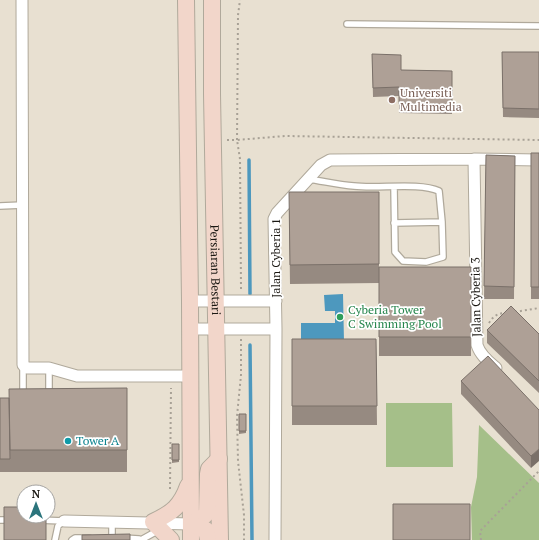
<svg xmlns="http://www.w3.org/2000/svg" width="539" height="540" viewBox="0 0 539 540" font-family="'PT Serif',serif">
<rect width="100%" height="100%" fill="#e8e0d1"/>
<path fill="#a5bf89" d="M386,403H452L453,467H386Z
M479,425L539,483V540H472L471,507L477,477Z"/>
<path fill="#4d98be" d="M343,294L344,342L301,341V323H335V311H325L324,295Z"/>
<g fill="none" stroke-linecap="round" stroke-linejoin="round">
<path stroke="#4d98be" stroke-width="3.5" d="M249,160L250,294
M250,345L252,540"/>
<defs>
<path id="service" d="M347,24L539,26
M308,179C323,181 338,185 354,186C378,189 419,182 439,191L442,222L443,257L426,262L403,261L395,252L394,187
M0,206L23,205
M394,223L442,222
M23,366V395
M49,368V396
M0,520H12
M38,520L64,521
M112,521V538
M123,538L139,539L141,540
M55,540L58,526L64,521
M72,540L75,538H89
M141,540L159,530"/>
<path id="minor" d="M22,0L23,365L27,368H49L77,376H190
M474,159L477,345C480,355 489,362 496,368
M190,301H276
M190,329H276
M64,521L191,524
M275,540L276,329L274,219L277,213L321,165L330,160L474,159L539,160"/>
<g id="secondary">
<path d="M186,0L190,301L191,540"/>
<path id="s1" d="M212,0V94L220,540"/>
<path d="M191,524L203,517L207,513L208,474L209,469L219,459"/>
<path d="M191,524L206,530L208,540"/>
<path d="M171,540L153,522C172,513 181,506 188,486"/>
</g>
</defs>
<use href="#service" stroke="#b0a99b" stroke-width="8"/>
<use href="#minor" stroke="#b0a99b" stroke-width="13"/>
<use href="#secondary" stroke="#b0a99b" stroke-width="18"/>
<path stroke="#a8a196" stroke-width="2" stroke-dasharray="2 3" stroke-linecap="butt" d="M227,140H237L238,15L240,0
M241,289L240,159L237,140L285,136L539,140
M515,312L539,308
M489,323C493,316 498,313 506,313
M241,339V375L237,416L238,461L244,515V540
M170,489L171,388
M481,540L480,531L539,471"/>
<use href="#service" stroke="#fff" stroke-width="5.5"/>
<use href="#minor" stroke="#fff" stroke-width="11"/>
<use href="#secondary" stroke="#f2d6ca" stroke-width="16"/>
</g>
<path fill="#968a81" d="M502,52H539V118L503,117Z
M372,54L401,70L452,71V114L399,113V96L373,97Z
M531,153H539V299H531Z
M486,155L515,156L514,299H484Z
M379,192V267H471V356H379V283L290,284L289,211Z
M487,330L539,334V393L487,343Z
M292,339H376L377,425H292Z
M461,381L539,410L531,468L461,394Z
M127,388V472H0V398H9Z
M239,414H246V433L239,434Z
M172,444H179V462L172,463Z"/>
<path fill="#7a7069" d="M539,449V461L531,468V456Z"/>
<path fill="#aea096" stroke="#7a7069" d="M502,52H539V109L503,108Z
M372,54L401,55V70L452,71V105L399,104V87L373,88Z
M531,153H539V287H531Z
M486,155L515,156L514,287L484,286Z
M289,192H379V264L290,265Z
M379,267H471V337H379Z
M511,306L539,334V381L487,330Z
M292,339H376L377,406H292Z
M488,356L539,410V449L531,456L461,381Z
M127,388V450H10L9,389Z
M0,398H9L10,459H0Z
M239,414H246V431H239Z
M172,444H179V460H172Z
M393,504H470V540H393Z
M4,507H24V516H46V540H4Z
M130,534V540H82V535Z"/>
<circle fill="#8d6e63" stroke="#fff" stroke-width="1.5" cx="392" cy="100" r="4"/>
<circle fill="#2e9e5b" stroke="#fff" stroke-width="1.5" cx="340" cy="317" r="4"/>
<circle fill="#0f9aa8" stroke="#fff" stroke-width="1.5" cx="68" cy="441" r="4"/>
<g text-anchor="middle" stroke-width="3.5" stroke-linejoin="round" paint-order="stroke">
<g font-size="12" fill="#785e54" stroke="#fff" text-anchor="start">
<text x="400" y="97">Universiti<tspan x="400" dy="14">Multimedia</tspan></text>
</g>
<g font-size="12" fill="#1b1813" stroke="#fff">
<text transform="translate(276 258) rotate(-90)" y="4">Jalan Cyberia 1</text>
<text dy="4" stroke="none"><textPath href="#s1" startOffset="270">Persiaran Bestari</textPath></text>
<text transform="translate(476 297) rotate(-91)" y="4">Jalan Cyberia 3</text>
</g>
<g font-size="12" fill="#27864d" stroke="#fff" text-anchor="start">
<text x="348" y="314">Cyberia Tower<tspan x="348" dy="14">C Swimming Pool</tspan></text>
</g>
<g font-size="12" fill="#0d838f" stroke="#fff" text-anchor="start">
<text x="76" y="445">Tower A</text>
</g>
</g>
<g transform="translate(36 504)"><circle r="19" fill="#ffffff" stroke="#a4a3a1"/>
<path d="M0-3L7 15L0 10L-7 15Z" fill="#2b747c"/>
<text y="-6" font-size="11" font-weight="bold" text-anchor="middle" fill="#1b1813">N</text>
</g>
</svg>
